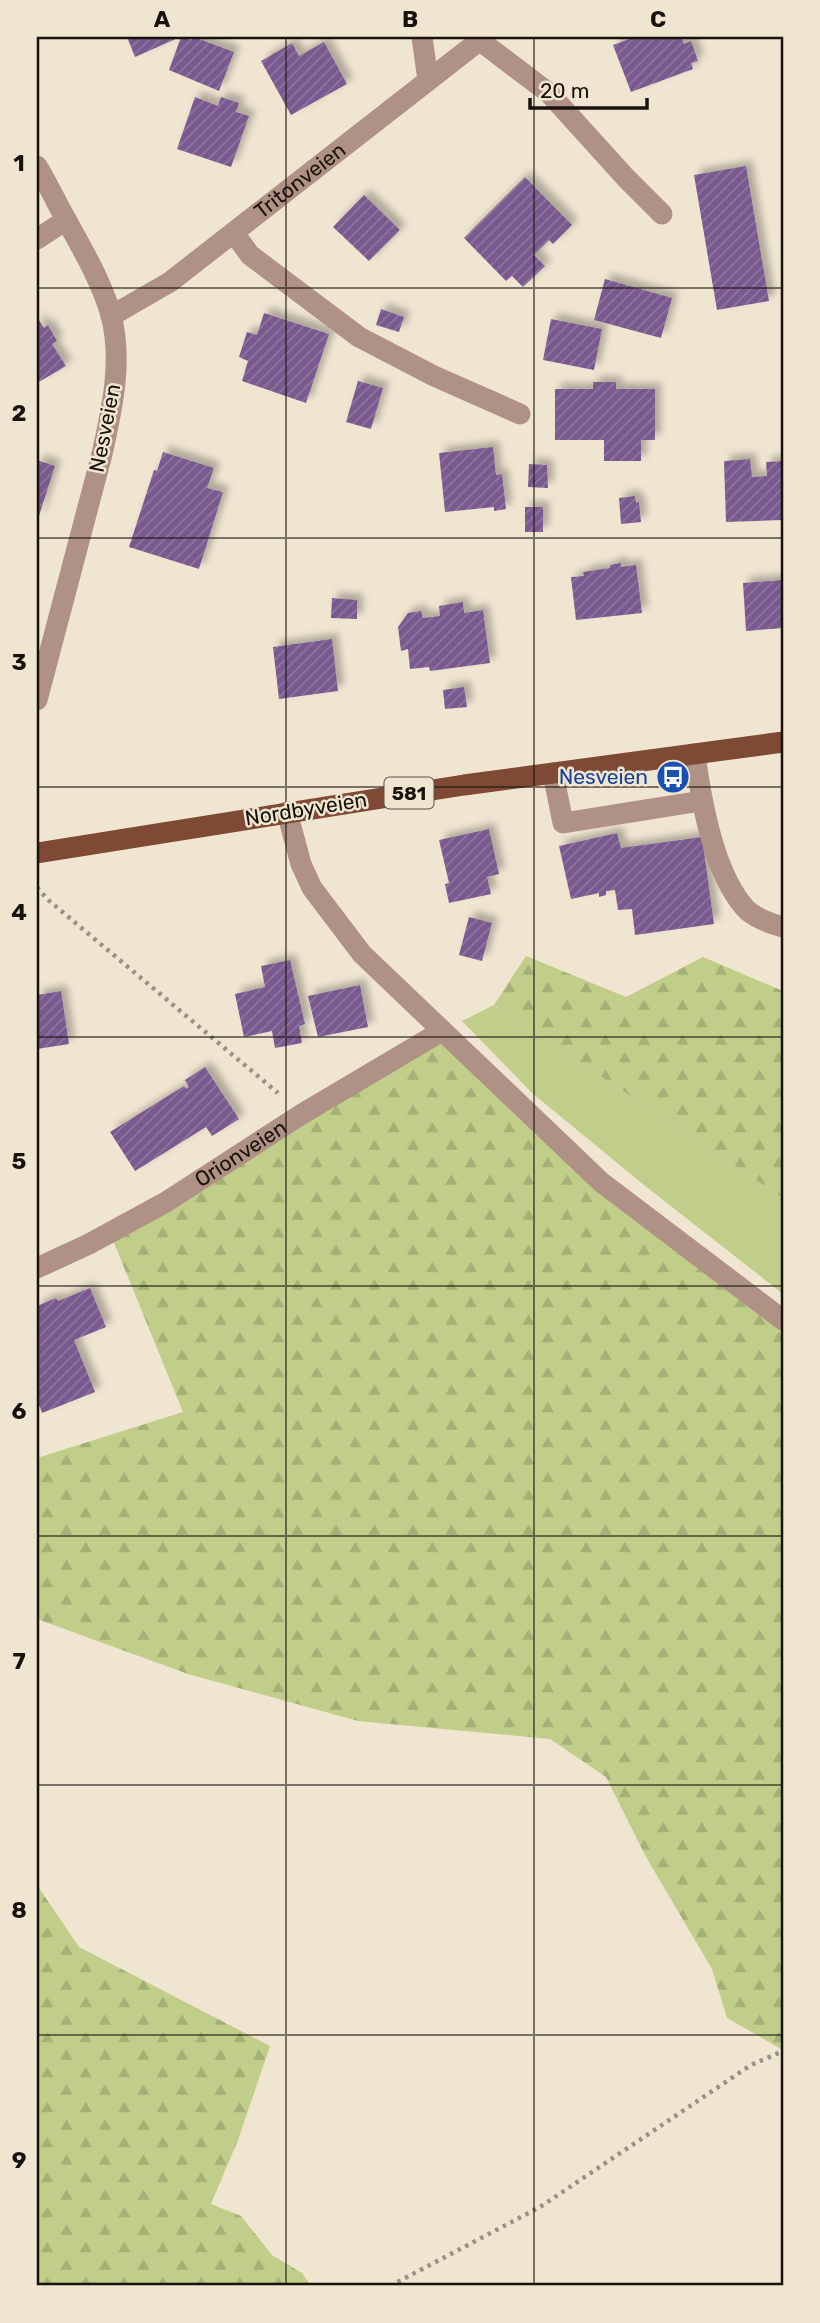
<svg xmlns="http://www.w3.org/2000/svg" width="820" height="2323" viewBox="0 0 820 2323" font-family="Rubik,sans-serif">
<defs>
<pattern id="forest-firs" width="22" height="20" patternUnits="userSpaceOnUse" patternTransform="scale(1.75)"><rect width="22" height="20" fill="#c0ce89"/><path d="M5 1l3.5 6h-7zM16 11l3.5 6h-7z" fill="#a4b075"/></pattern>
<pattern id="building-hatch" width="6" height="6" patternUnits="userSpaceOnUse" patternTransform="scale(1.75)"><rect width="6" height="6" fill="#7a5990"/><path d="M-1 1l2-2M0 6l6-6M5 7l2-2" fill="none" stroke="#8d769b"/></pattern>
<filter id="shadow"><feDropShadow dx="6" dy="-6" stdDeviation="3.5" flood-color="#0004"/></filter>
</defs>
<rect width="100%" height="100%" fill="#f0e5d1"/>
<path fill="#c0ce89" d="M494,1005L783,1198V1294L644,1185L532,1093L462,1021Z"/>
<path fill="url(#forest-firs)" d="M526,956L626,997L703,957L783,991V1198L494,1005Z
M442,1031L600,1184L783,1321V2050L727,2018L712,1969L646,1857L606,1777L550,1739L358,1721L188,1674L37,1619V1458L183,1412L110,1233Z
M37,1885L79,1947L270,2046L238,2140L211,2204L241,2216L272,2255L302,2273L311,2286H37Z"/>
<path fill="url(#building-hatch)" filter="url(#shadow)" d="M127,37H180L135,57Z
M181,37L191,40L194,37L234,52L219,91L169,70Z
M635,37H681L684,44L691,41L698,61L691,63L693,69L631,92L613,45Z
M324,42L347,84L291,115L261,61L292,43L299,56Z
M195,97L218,106L221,97L239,103L236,112L249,116L231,167L177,149Z
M746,166L769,301L717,310L694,175Z
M525,177L572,225L553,244L549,240L534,255L545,266L523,287L512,276L506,281L464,238Z
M364,195L400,230L369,261L333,227Z
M605,279L672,298L661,338L594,320Z
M381,309L404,317L399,332L376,325Z
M264,313L329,334L306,403L242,381L248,361L239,357L247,332L257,335Z
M37,317L44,328L48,325L57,341L52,344L66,366L37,383Z
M551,319L602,329L594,370L543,360Z
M358,381L383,388L371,429L346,422Z
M593,382H616V389H655V440H641V461H604V440H555V389H593Z
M493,447L496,475L502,474L506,509L494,511V507L445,512L439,453Z
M163,452L214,468L207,488L223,492L199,569L129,547L154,470L157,471Z
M750,459L752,477L767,476L766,462L783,461V520L726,522L724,461Z
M37,460L55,466L37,522Z
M529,464L547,465L548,488L528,487Z
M635,496L636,503L639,502L641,522L621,524L619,498Z
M525,507H543V532H525Z
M621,563V567L636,565L642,613L576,620L571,577L584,576L583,572L610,568V565Z
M783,580V628L746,631L743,583Z
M332,598L357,600V619L331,618Z
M463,602L464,613L483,610L490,663L430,671L429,667L410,669L408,649L401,651L398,627L408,613L421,611L423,618L440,616L439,606Z
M332,639L338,691L279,699L273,647Z
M464,687L467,707L445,709L443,690Z
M489,829L499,874L487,877L491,894L449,903L445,884L449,883L439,840Z
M617,833L621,848L702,837L714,924L635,935L632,909L618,910L615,890L606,891V895L599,897V893L571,899L559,846Z
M469,917L492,923L482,961L459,955Z
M290,960L305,1024L299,1026L302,1043L275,1048L272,1031L244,1037L235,994L265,987L261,966Z
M360,985L368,1027L318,1037L308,996Z
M61,991L69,1044L37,1049V995Z
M205,1067L239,1119L212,1136L206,1127L135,1171L110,1132L184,1086L186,1089L189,1087L185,1080Z
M90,1288L106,1327L74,1340L95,1392L42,1413L37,1400V1306L56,1298L58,1301Z"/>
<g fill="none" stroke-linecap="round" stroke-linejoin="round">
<path stroke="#9a9283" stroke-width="4.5" stroke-dasharray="3.5 5" stroke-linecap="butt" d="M37,887L47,899L278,1093
M390,2286L540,2207L751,2065L783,2051"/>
<g stroke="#b09185" stroke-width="21">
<path d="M422,37L428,80"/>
<path d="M479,40L549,93L626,178L662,214"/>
<path d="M37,166C48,184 57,204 68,223C84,252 102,283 111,315C123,361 112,409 102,454L37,700"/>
<path d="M234,233L250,255L359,337L434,376L520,414"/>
<path d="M37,239L66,220"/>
<path id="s1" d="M111,316L170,282L484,37"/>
<path d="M695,754C701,800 713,872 745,908C753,917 771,924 783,927"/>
<path d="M553,773L563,823L701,801"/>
<path d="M287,812L301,864L312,888L362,954L601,1182L783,1320"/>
<path id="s2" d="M37,1268L89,1244L166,1202L302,1114L442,1031"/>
</g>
<path stroke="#7e4a35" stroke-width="21" d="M37,853L464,785L783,742"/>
</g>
<path fill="none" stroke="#17130c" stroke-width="2" stroke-opacity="0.55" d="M286,37V2286M534,37V2286M37,288H783M37,538H783M37,787H783M37,1037H783M37,1286H783M37,1536H783M37,1785H783M37,2035H783"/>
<defs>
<symbol id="bus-disc" viewBox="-11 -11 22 22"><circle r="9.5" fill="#1a4fb4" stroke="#f0e5d1"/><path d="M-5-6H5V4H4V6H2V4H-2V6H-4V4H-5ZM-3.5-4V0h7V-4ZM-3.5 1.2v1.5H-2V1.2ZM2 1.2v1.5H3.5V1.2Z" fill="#fff"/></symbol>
</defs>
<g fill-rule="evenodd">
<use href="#bus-disc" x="654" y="758" width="38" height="38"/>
</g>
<g text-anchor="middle" stroke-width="5" stroke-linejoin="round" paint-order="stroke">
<rect fill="#f0e5d1" stroke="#585247" stroke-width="2" x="384.5" y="777.5" width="49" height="31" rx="5"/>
<g font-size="19" font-weight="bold" fill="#17130c">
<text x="409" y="800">581</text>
</g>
<g font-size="21" fill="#17130c" stroke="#f0e5d1">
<text dy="7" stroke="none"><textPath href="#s1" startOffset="233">Tritonveien</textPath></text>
<text transform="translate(105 428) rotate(-79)" y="7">Nesveien</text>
<text transform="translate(306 809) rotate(-9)" y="7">Nordbyveien</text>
<text dy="7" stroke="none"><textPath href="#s2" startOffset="234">Orionveien</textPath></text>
</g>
<g font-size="21" fill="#164399" stroke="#f0e5d1" text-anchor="end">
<text x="648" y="784">Nesveien</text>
</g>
</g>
<rect width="820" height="2323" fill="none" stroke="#f0e5d1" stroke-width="77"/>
<path d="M530 98v10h117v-10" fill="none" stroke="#17130c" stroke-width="3.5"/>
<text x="540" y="98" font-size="21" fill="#17130c" stroke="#f0e5d1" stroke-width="5" paint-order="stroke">20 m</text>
<rect x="38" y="38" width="744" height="2246" fill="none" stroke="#17130c" stroke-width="2.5"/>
<g font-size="23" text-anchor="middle" font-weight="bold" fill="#17130c">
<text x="162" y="27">A</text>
<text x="410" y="27">B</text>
<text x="658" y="27">C</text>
<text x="19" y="171">1</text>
<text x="19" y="421">2</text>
<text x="19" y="670">3</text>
<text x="19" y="920">4</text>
<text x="19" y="1169">5</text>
<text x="19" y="1419">6</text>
<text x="19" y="1669">7</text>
<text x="19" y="1918">8</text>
<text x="19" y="2168">9</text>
</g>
</svg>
